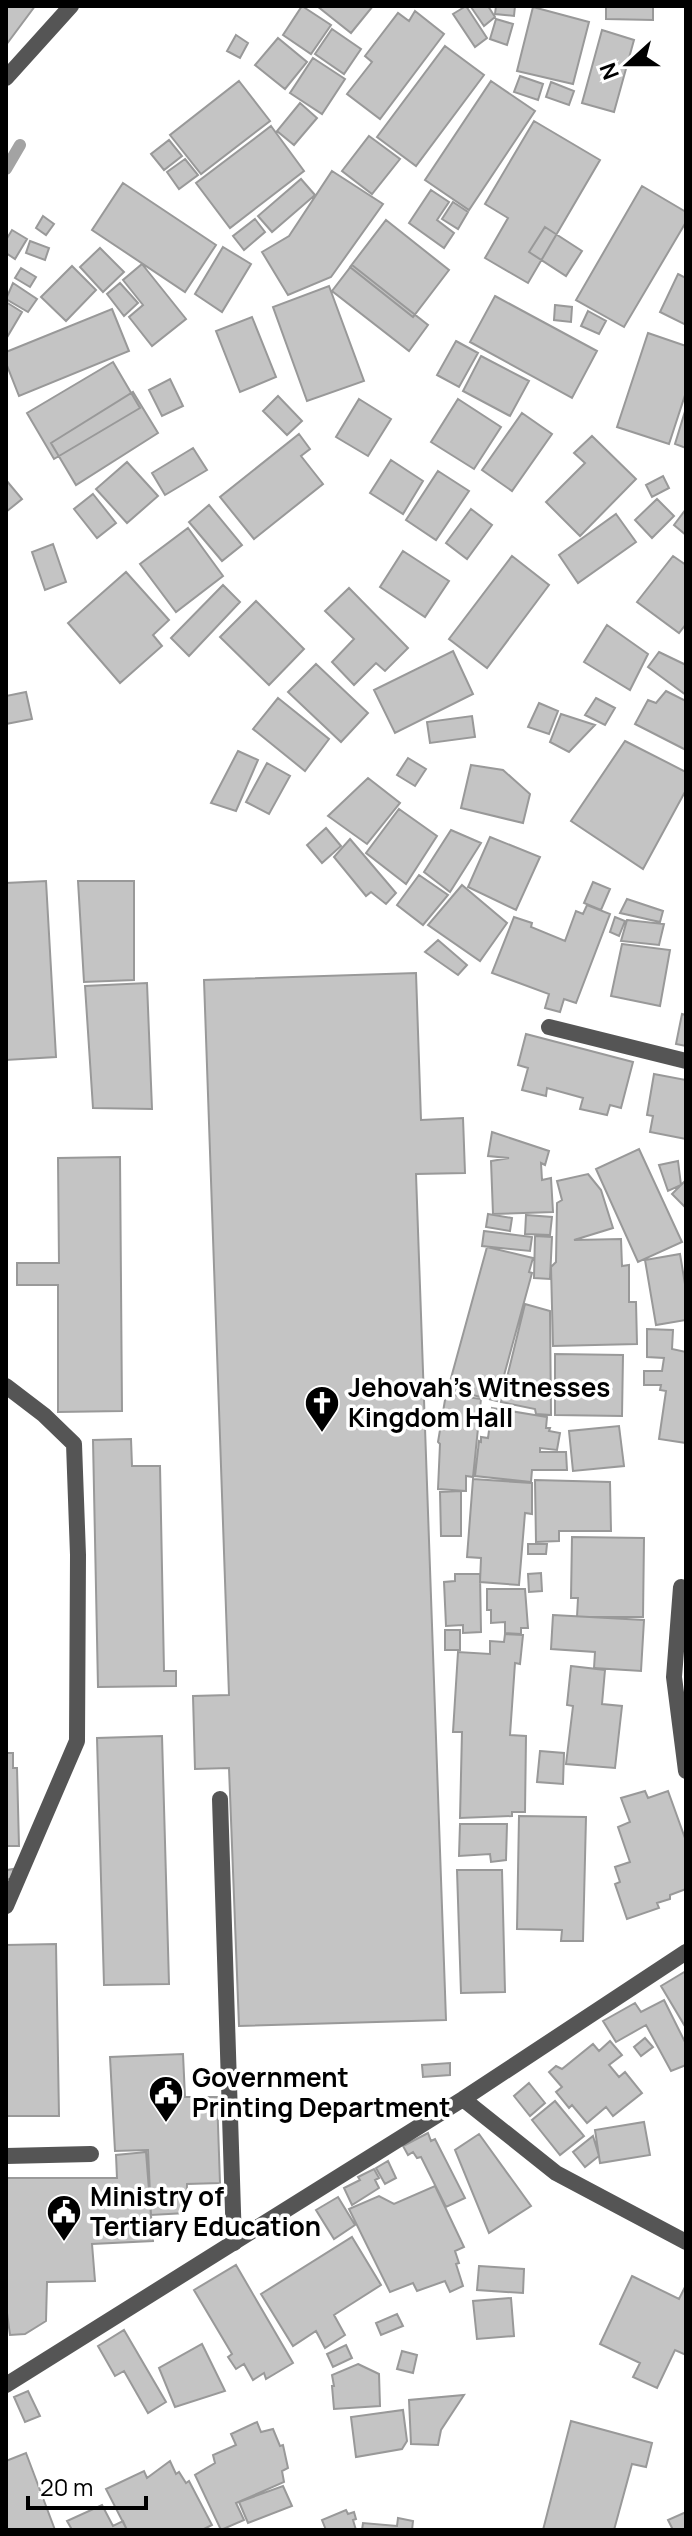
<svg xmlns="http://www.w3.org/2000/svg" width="692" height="2536" viewBox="0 0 692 2536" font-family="Manrope,sans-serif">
<rect width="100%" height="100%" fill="#fff"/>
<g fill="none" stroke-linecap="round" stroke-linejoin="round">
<path stroke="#a3a3a3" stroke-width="12" d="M6,169L20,145"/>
</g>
<path fill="#c4c4c4" stroke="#999" stroke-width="2" d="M6,6H35L6,45Z
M302,6L331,25L311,54L283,35Z
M317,6H373L351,33Z
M466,6L487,38L475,47L453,14Z
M488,6L495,17L484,26L471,7Z
M496,6H515L514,16L495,14Z
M606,6H653V20L606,19Z
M533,7L589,22L573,84L517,71Z
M415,11L444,34L380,119L347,94L372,62L365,56L398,13L409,21Z
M496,19L513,24L507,45L490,39Z
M332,29L361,49L344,74L315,54Z
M602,30L634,40L614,112L582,103Z
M236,35L248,43L240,58L227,51Z
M278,38L307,62L285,89L255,65Z
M445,46L484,75L416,166L377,137Z
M313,58L345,79L322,114L290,93Z
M520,76L543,84L538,100L514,92Z
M239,81L270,121L201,174L170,135Z
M491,81L535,111L469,210L425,180Z
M551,82L574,91L569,105L546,97Z
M300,103L317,118L294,145L277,131Z
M534,121L600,160L528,283L485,258L508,218L485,204Z
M271,126L304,171L230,228L196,183Z
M369,136L400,159L372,194L342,171Z
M169,140L182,156L164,170L151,154Z
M185,159L198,175L179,189L167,172Z
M332,171L383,204L331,277L288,295L262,252L289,236Z
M301,179L315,195L272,232L258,216Z
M123,183L216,245L185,292L92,230Z
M642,186L686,212V222L624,327L576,300Z
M431,190L449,202L437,220L454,233L444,248L409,223Z
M453,202L468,212L458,229L442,219Z
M43,216L54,224L46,235L36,228Z
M255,219L265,232L244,250L233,236Z
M386,220L449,270L413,317L350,267Z
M545,227L582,251L566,276L529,252Z
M12,230L27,239L15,259L6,253V240Z
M30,241L49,248L45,260L26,253Z
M223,247L251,264L222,312L195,294Z
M100,248L124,272L103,292L80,267Z
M142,264L186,319L152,346L129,317L143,305L123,280Z
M352,265L428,325L409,351L332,291Z
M72,266L96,290L66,321L41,297Z
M21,268L36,277L30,287L15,278Z
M678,274L686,278V325L660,312Z
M13,283L37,299L28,312L6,299Z
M120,283L138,303L124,316L107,294Z
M329,286L364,381L307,401L273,307Z
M495,296L597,351L572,398L470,342Z
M6,302L22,312L6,339Z
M555,305L572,307L571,322L554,320Z
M112,309L129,351L19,396L6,363V352Z
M588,311L606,321L599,334L581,326Z
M252,317L276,377L240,392L216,331Z
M648,333L686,346V392L669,444L617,427Z
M456,341L478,353L459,387L437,375Z
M481,356L529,381L510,416L463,391Z
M113,362L140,408L54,459L27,413Z
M170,379L183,406L162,416L149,390Z
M133,392L158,433L76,485L51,443Z
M278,396L302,421L287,435L263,411Z
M359,399L391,419L368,456L336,437Z
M458,399L501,427L474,469L431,442Z
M686,408V448L675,444Z
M522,413L552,434L512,491L482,470Z
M299,434L310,449L301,456L323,484L254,539L220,497Z
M592,436L636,479L580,536L546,502L585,463L574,453Z
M193,448L207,470L165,495L152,473Z
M391,460L423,481L403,514L370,493Z
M127,462L158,496L127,523L96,489Z
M438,471L469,491L436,540L406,520Z
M663,476L669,488L652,497L646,485Z
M6,480L22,499L6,512Z
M93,494L116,523L97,538L74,509Z
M657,499L674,516L652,538L635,520Z
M209,505L242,545L222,561L189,522Z
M471,509L492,525L467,559L446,543Z
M686,509V535L674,525Z
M616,514L636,542L578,583L559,555Z
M188,528L223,576L176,612L140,564Z
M53,544L66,582L45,590L32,552Z
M403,551L449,581L425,617L380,587Z
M512,556L549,585L487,668L449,639Z
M673,556L686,565V624L679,633L637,602Z
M126,572L169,620L153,635L162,646L120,683L68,623Z
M223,585L240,602L189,656L171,638Z
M349,588L408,648L385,671L376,663L354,685L332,662L354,639L325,611Z
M256,601L304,649L269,685L220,637Z
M607,625L648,654L630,690L584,662Z
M453,651L473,694L395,733L374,690Z
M659,652L686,665V695L648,667Z
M316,664L368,713L341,742L288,692Z
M666,691L686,701V750L635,724L648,700L656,703Z
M26,692L32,719L6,724V696Z
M278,698L329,739L305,771L253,729Z
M596,698L615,708L605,725L585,715Z
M539,703L558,711L549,734L528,727Z
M561,714L595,725L569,752L550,742Z
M472,716L475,737L430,743L427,722Z
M625,741L686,772V790L643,869L571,821Z
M238,751L258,760L236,811L211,803Z
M408,758L426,769L415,786L397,775Z
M267,763L290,776L269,814L246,802Z
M471,765L503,770L530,794L523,823L461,808Z
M368,778L400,803L367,844L328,816Z
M399,809L437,836L406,884L366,853Z
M326,828L341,846L322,863L307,845Z
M451,830L481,843L450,892L424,872Z
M490,837L540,857L516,910L468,887Z
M350,839L396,893L386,904L371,892L366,896L334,857Z
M419,875L448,895L423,925L397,905Z
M46,881L56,1057L6,1060V883Z
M78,881H134V980L84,982Z
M593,882L610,889L601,910L584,903Z
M462,885L507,923L480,961L428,925Z
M627,899L663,911L660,922L620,913Z
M587,905L610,914L576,1003L564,999L560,1012L545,1008L549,994L492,973L514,917L532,923L531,927L565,941L576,911L583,914Z
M615,917L625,921L619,936L610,932Z
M627,920L664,924L659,945L621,941Z
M438,940L467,965L458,975L425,952Z
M622,944L670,950L660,1006L611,996Z
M416,973L421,1120L463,1118L465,1173L416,1174L446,2020L239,2026L229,1768L195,1769L193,1696L229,1695L204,980Z
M147,983L152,1109L93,1108L85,986Z
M682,1014L686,1015V1046L676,1044Z
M526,1034L633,1062L621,1108L610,1105L607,1115L580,1109L583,1098L547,1088L546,1096L522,1090L528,1068L518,1065Z
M654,1074L686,1080V1139L650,1132L653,1116L647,1115Z
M492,1132L549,1151L545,1165L541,1163L542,1180L551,1178L553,1212L493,1214L491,1161L509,1158L488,1156Z
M639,1149L682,1242L638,1262L596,1169Z
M120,1157L122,1411L58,1412V1285H17V1263H59L58,1158Z
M678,1161L681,1185L668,1191L659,1165Z
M588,1174L601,1190L613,1228L574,1240L621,1239L622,1266L629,1265V1302H636L637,1344L553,1346L551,1267L556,1262L557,1203L562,1200L557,1181Z
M686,1180V1206L685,1207L672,1194Z
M488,1214L512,1218L510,1231L486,1227Z
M526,1215L552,1217L550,1235L525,1234Z
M484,1231L532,1237L530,1251L482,1246Z
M535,1236L552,1237L550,1279L534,1278Z
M487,1247L533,1258L529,1272L532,1273L497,1401L448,1389Z
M680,1254L686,1290V1320L656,1325L645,1260Z
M525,1304L550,1311L551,1415L536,1414L535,1409L501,1402Z
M647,1329L673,1330L672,1349L686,1352V1443L659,1439L666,1391L660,1390L661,1385H644V1371H662L664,1358L647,1357Z
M555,1354L623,1355L622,1416L555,1415Z
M446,1394L481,1399L473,1477L466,1476V1491L438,1489L440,1444L438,1442Z
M492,1408L547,1417L546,1428H550L549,1431L560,1433L557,1450L540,1448V1452H566L567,1470H532L531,1482L475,1476L479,1441L481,1442V1437L488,1438Z
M619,1426L624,1466L573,1471L569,1431Z
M131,1439L132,1466H160L164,1671H176V1686L98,1687L93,1440Z
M473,1479L532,1483V1514L525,1513L519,1585L480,1582L481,1558L467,1557Z
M535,1480L610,1482L611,1531H559V1541L536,1542Z
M461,1491V1536H441L440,1492Z
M572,1537L644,1538L643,1617H577L578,1598H571Z
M528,1544H547L546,1554H528Z
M541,1573L542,1591L529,1592L528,1574Z
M455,1574H480L481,1632L463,1633V1625L446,1626L444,1582L455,1581Z
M487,1589H525L528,1628H521V1634L505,1633V1622L491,1623V1610H487Z
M553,1615L644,1620L641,1671L594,1668L595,1652L551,1649Z
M445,1630H460V1650H445Z
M505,1634L523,1635L520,1664L515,1663L510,1735L526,1736L525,1812H512V1816L460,1818L462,1732H453L458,1652L490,1654V1641L504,1642Z
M571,1666L605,1670L602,1704L622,1706L615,1768L566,1764L573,1706L567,1705Z
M162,1736L169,1984L104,1985L97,1738Z
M540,1751L564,1753L563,1784L537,1782Z
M6,1753H13V1768H17L19,1846H6L7,1870L13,1869V1879H6Z
M645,1791L648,1798L668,1791L686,1841V1889L670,1895V1899L657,1903L659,1908L627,1919L615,1884L620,1882L615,1867L630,1862L618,1827L630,1822L621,1798Z
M519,1816L586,1817L583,1941H561L562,1930L517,1929Z
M460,1824H507L506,1860L491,1862L490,1854L459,1856Z
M457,1870H502L505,1992L461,1993Z
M56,1944L59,2116H6V1945Z
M686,1971V2028L661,1986Z
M664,2000L686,2044V2065L671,2071L646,2025L616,2042L603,2021L635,2003L641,2012Z
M645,2038L653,2047L641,2056L634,2047Z
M610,2041L622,2055L609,2065L619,2077L625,2072L642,2093L613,2116L606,2107L587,2123L572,2105L569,2108L556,2092L562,2087L549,2072L556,2066L562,2069L593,2044L599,2051Z
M183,2054L185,2097H217L220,2183L187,2184L186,2213L151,2215L148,2150L115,2151L110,2057Z
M450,2063V2075L423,2077L422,2065Z
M529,2083L545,2103L530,2116L514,2096Z
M555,2101L584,2136L560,2155L532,2120Z
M644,2122L650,2155L600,2163L595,2130Z
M428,2133L431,2141L435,2139L465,2198L446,2207L421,2157L417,2158L413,2152L408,2155L403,2146Z
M479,2134L531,2206L489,2233L455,2150Z
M593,2136L599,2156L585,2167L573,2152Z
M146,2152L153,2241L92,2244L95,2281L47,2282L46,2321L25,2334L10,2335L6,2306V2178H117L116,2155Z
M388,2161L396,2178L385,2184L376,2168Z
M374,2169L379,2178L375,2180L379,2188L352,2205L344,2188L360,2180L358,2177Z
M435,2186L464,2247L455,2251L459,2263L456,2264L463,2286L450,2292L445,2281L417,2291L413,2283L390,2292L349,2209L379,2196L394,2204Z
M338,2197L355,2225L334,2239L316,2210Z
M352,2237L381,2285L334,2315L345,2335L325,2348L316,2331L293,2346L261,2294Z
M236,2265L293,2363L266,2379L264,2373L253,2380L244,2364L236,2369L228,2357L232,2354L194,2290Z
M479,2266L524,2269L523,2293L477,2290Z
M632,2276L679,2299L686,2285V2355L675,2350L657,2388L633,2377L640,2363L600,2344Z
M511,2298L514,2336L477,2339L473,2301Z
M397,2314L403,2326L381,2335L376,2323Z
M124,2330L166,2402L148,2413L124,2371L115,2376L98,2346Z
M202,2344L225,2391L175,2407L159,2368Z
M346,2345L352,2358L333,2367L327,2354Z
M402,2351L417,2355L413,2373L397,2369Z
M358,2364L379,2374L380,2406L334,2409L332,2386H334L332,2375Z
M28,2391L40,2416L25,2422L14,2397Z
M464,2395L441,2430L438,2445L411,2444L409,2400Z
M403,2410L407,2441L402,2449L356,2457L351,2417Z
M571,2421L652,2443L646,2467L632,2464L614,2530H543Z
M257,2422L261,2432L273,2429L280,2446L283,2445L288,2468L282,2471L284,2482L236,2503L244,2520L221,2530L195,2475L215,2463L213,2455L236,2445L231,2434Z
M26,2453L55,2530H6V2461Z
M170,2461L176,2474L179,2472L186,2483L189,2481L212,2525L202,2530H127L106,2489L144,2471L147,2478Z
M283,2486L292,2506L248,2523L239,2502Z
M102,2505L113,2526L123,2521L127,2530H68L71,2528L67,2521Z
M346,2510L348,2514L354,2512L356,2519L353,2520L356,2530H326L322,2520Z
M686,2512V2530H673L668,2520Z
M398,2518L413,2521L412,2530H362L363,2523L397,2526Z"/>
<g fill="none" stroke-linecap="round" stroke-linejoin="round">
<path stroke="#555" stroke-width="16" d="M6,78L71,6
M6,1386L44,1415L74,1444L78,1555L77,1741L6,1906
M220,1799L234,2243
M6,2156L91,2154"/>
<path stroke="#555" stroke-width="16" d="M549,1027L686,1061
M681,1587L674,1677L686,1771
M463,2099L556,2173L686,2242
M6,2385L463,2099L686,1952"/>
</g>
<defs>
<symbol id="church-pin" viewBox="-11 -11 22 30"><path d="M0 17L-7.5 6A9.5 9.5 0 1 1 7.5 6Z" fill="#000" stroke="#fff"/><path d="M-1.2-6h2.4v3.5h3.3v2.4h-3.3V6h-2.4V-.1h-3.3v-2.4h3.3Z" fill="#fff"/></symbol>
<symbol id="civic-pin" viewBox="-11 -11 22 30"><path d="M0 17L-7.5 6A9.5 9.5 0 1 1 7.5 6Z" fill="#000" stroke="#fff"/><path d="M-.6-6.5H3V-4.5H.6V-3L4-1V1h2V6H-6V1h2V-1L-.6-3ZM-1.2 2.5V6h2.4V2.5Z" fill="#fff"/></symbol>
</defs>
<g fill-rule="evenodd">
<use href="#church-pin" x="302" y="1383" width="40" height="54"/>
<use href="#civic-pin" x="146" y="2073" width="40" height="54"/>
<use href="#civic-pin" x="44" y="2192" width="40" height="54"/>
</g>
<g text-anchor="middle" stroke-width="7" stroke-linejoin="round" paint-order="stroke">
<g font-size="26" font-weight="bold" fill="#000" stroke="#fff" text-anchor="start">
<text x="348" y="1397">Jehovah’s Witnesses<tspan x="348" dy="30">Kingdom Hall</tspan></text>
<text x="192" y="2087">Government<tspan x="192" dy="30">Printing Department</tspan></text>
<text x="90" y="2206">Ministry of<tspan x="90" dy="30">Tertiary Education</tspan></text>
</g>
</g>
<rect width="692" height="2536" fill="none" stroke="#000000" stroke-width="16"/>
<g transform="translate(628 64) rotate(249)" stroke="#ffffff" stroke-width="6" paint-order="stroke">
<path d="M0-6L14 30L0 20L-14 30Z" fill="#000000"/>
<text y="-12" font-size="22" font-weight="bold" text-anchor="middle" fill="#000000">N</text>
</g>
<path d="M28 2496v12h118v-12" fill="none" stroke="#000000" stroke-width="4"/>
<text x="40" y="2496" font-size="24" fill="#000000" stroke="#ffffff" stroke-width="6" paint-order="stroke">20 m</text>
</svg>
